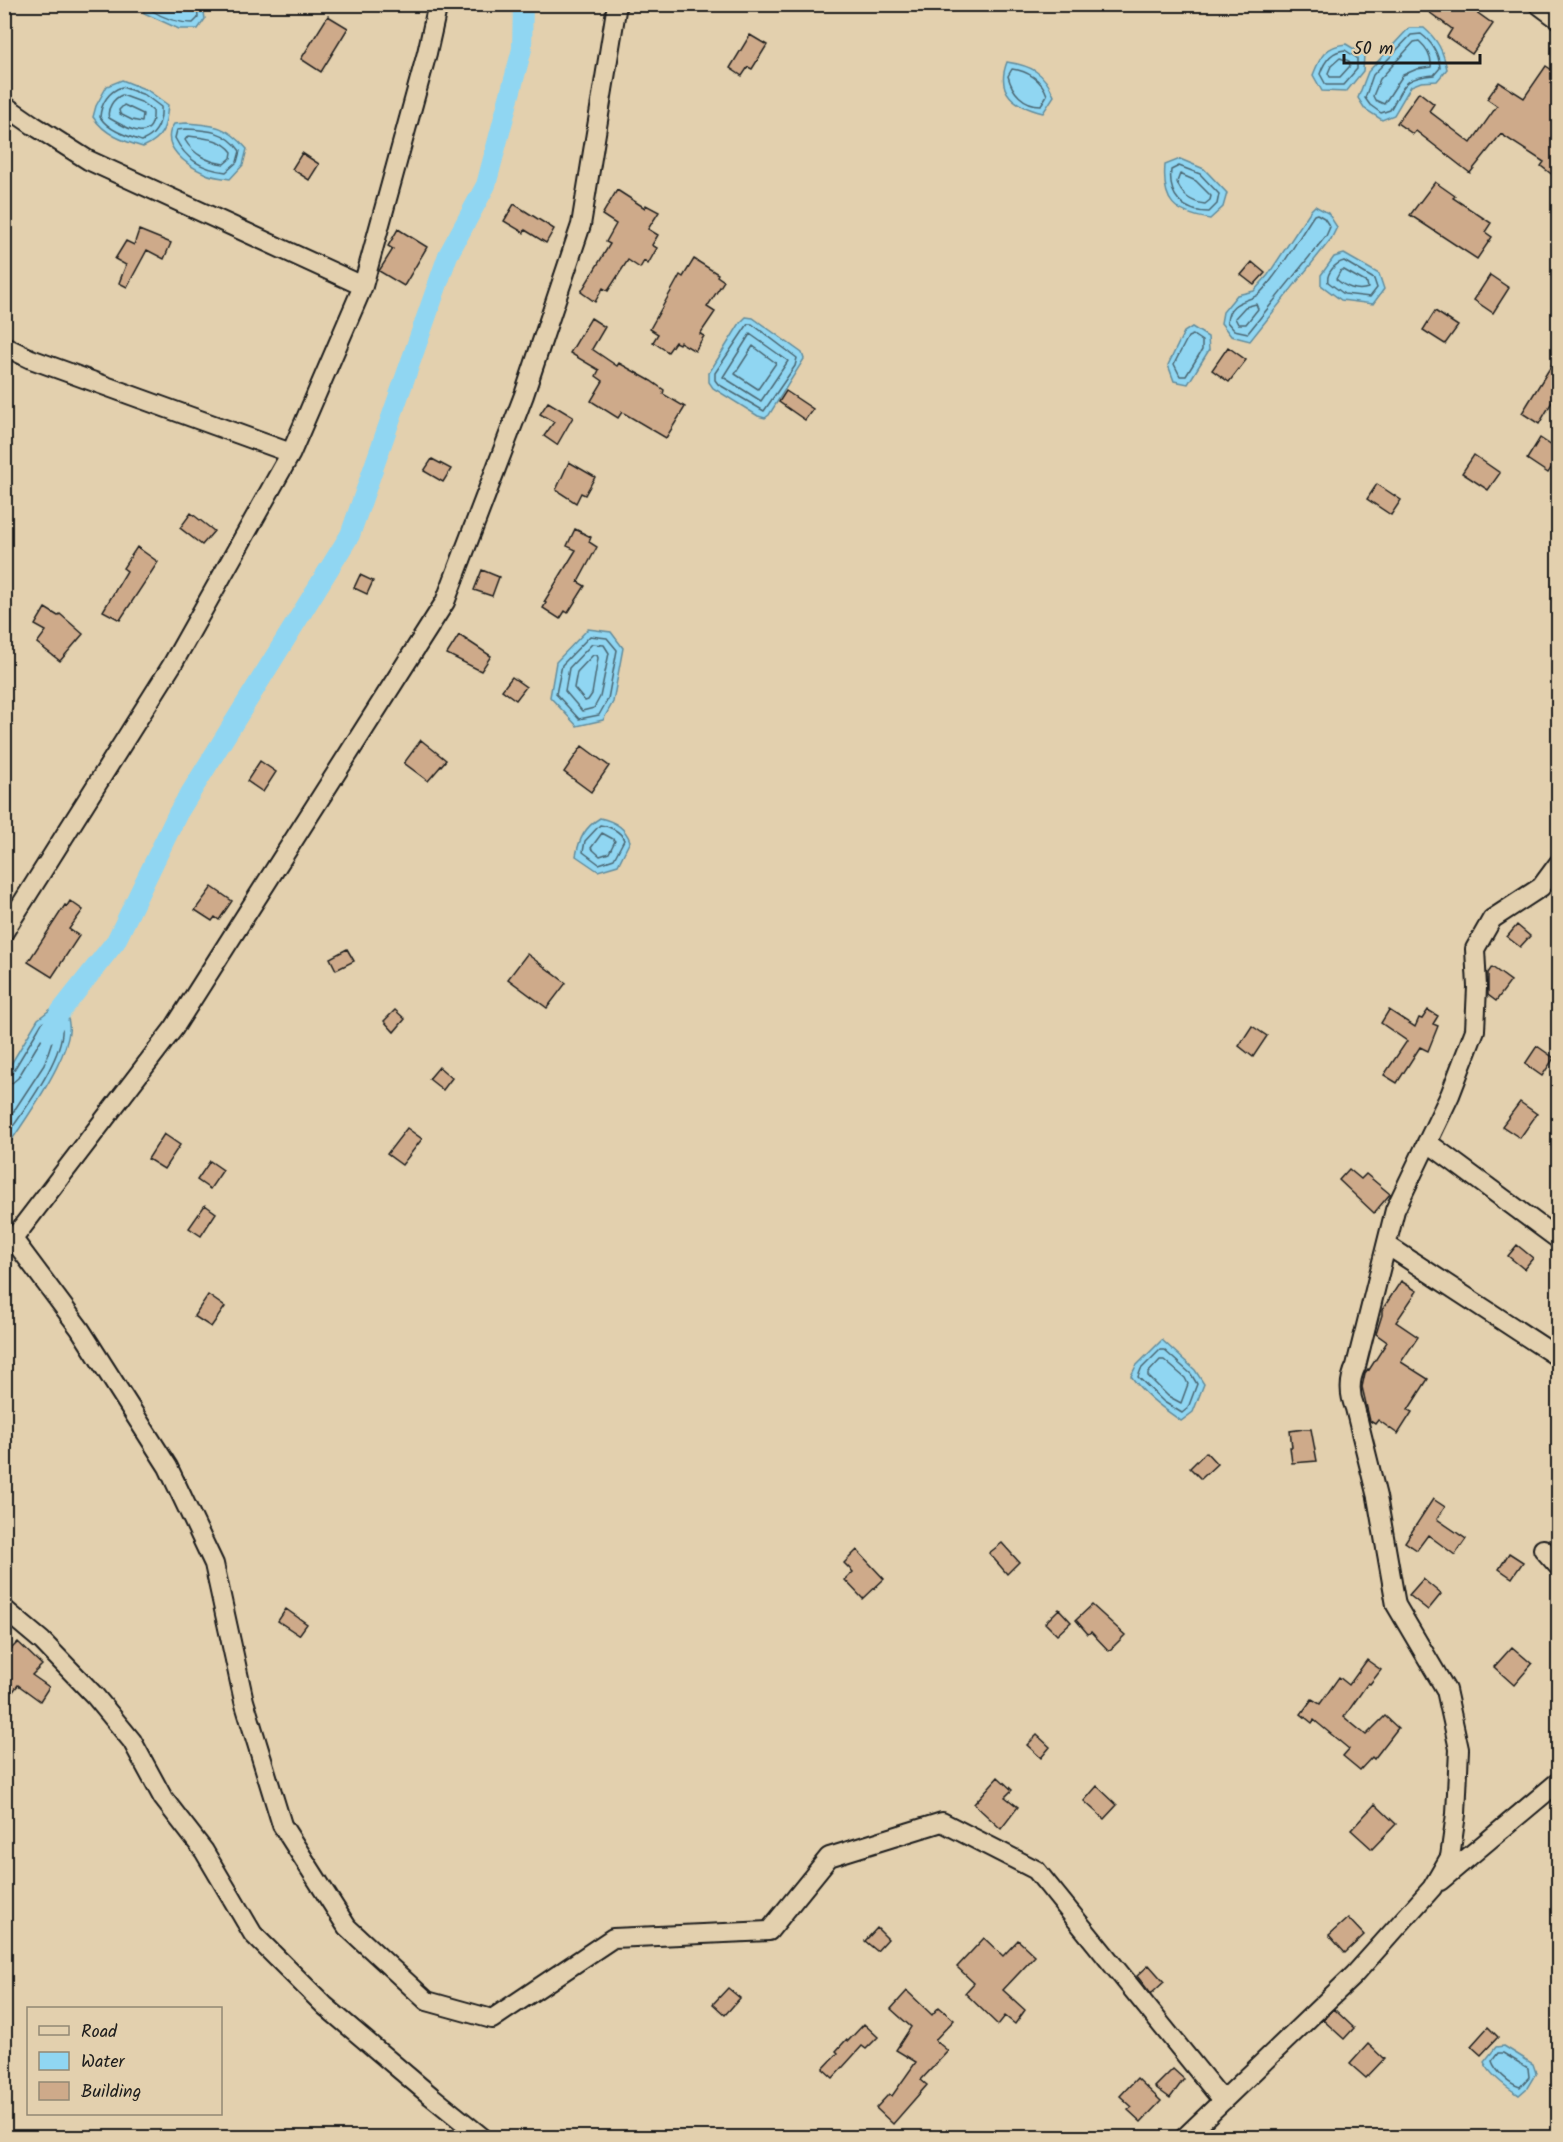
<svg xmlns="http://www.w3.org/2000/svg" width="1563" height="2142" viewBox="0 0 1563 2142" font-family="Kalam,sans-serif">
<rect width="100%" height="100%" fill="#e3d0ae"/>
<filter id="ink" filterUnits="userSpaceOnUse"><feTurbulence type="fractalNoise" baseFrequency=".0167" numOctaves="2"/><feDisplacementMap in="SourceGraphic" scale="12" xChannelSelector="R" yChannelSelector="G"/><feConvolveMatrix kernelMatrix="1 2 1 2 8 2 1 2 1" color-interpolation-filters="sRGB"/></filter>
<g filter="url(#ink)">
<path fill="#90d6f2" stroke="#628c9c" stroke-width="1.5" d="M144,5H203L205,19L198,29H179L144,13Z
M1409,28H1424C1438,40 1443,51 1447,69L1437,81L1421,82L1411,86L1394,115L1382,120L1365,109L1358,98L1368,72Z
M1346,44L1364,55L1363,71L1346,92L1322,91L1313,75C1320,57 1325,46 1346,44Z
M1007,62C1032,66 1044,72 1054,96L1043,113C1015,106 995,93 1007,62Z
M122,80L147,90L168,105C166,127 164,138 143,147C123,141 105,135 93,117L96,106L107,86Z
M186,123C215,125 228,126 247,149L243,165L230,179C222,178 213,177 206,174C188,166 158,146 174,124Z
M1180,159L1204,169L1227,193L1223,207L1210,219C1174,213 1162,202 1165,165Z
M1315,206L1328,213L1337,227L1331,239L1250,341L1231,336L1221,323L1223,312L1237,295L1254,291L1268,275L1311,210Z
M1344,254L1379,274L1384,289L1373,304L1341,300L1321,285V275L1334,257Z
M746,317L753,318L802,353L804,359L769,415L765,418L758,416L713,388L709,382V373L740,323Z
M1192,327L1208,337L1209,350L1188,384L1174,381L1168,365L1184,332Z
M588,629L611,632L623,648L613,702L603,720L577,726L550,697L556,662Z
M600,818C614,821 625,827 630,841L618,865L598,871L576,856C579,839 585,827 600,818Z
M51,1009C54,1010 57,1010 60,1011C96,1026 17,1131 5,1150V1074L38,1019Z
M1162,1340L1195,1370L1204,1384L1193,1412L1181,1421C1163,1408 1144,1395 1131,1376L1136,1366Z
M1504,2046L1533,2064L1536,2073L1527,2088L1519,2095C1506,2087 1491,2076 1484,2062L1496,2047Z"/>
<g fill="none" stroke-linecap="round" stroke-linejoin="round">
<path stroke="#4a6672" stroke-width="1.5" d="M150,4L151,10C163,18 178,23 193,23L198,18L197,4
M1421,34C1433,43 1439,54 1440,68L1434,75C1402,78 1405,85 1390,110L1381,113L1370,105L1365,98L1373,75L1411,35Z
M1419,41C1427,48 1432,57 1431,67L1417,69L1403,75L1384,104L1375,100L1373,96L1380,79L1414,42Z
M1345,50L1357,58V69L1343,85H1326L1320,74C1324,62 1331,51 1345,50Z
M1340,58L1349,61L1350,66L1340,77H1330L1328,73L1331,66Z
M1012,69C1028,71 1042,80 1047,95L1041,105C1023,105 1012,92 1008,76Z
M122,87L145,95L161,107C162,122 157,135 142,141C127,136 109,131 100,117C101,103 109,91 122,87Z
M122,95L141,102L153,111C155,145 126,128 109,118C106,109 114,98 122,95Z
M124,105L143,114L142,122L132,120L120,114L119,110Z
M186,129C208,130 227,131 240,151L237,162L226,172C202,169 186,160 175,138L177,130Z
M188,136C204,138 221,138 232,152L231,158L224,164C208,162 193,154 185,140Z
M1179,166L1200,174L1219,194L1217,204L1209,212C1183,212 1168,196 1171,170Z
M1180,174L1196,181L1211,196L1210,200L1205,204C1191,202 1182,196 1177,182Z
M1317,214L1324,218L1330,227L1326,236L1248,333L1234,330L1227,322C1229,298 1250,303 1260,293C1281,271 1297,240 1314,215Z
M1344,261L1374,279L1377,288L1370,297L1344,294L1328,282C1326,274 1335,263 1344,261Z
M1341,270H1344L1367,283L1368,288C1357,292 1345,287 1336,279Z
M1256,304L1258,309L1246,324H1238L1235,318L1245,307Z
M748,324H752L797,358L795,366L764,411L718,384L715,380V373Z
M750,334L788,361L761,401L723,377Z
M1193,335L1202,341V350L1186,376H1180L1174,364L1188,337Z
M753,346L776,363L758,389L735,374Z
M590,636L607,638L617,650L608,699L599,715L579,719L556,694L562,665Z
M592,644L604,645L609,653L600,697L594,708L582,711L565,691L569,668Z
M593,655H597L598,658L592,694L588,700L585,701L574,688L577,672Z
M600,825C609,826 621,831 624,840L614,859L599,864L583,852L585,841Z
M602,833L613,839L615,841L609,853L600,856L591,848Z
M4,1076L12,1073L42,1023L52,1016L59,1017C76,1044 20,1116 4,1139
M4,1084L12,1083L18,1078L48,1028L54,1026L55,1032L44,1065L4,1126
M1160,1350H1164L1191,1374L1197,1384L1188,1408L1182,1413L1164,1402L1138,1377L1141,1369Z
M1160,1360H1164L1185,1378L1188,1384L1181,1403L1168,1396L1148,1376V1373Z
M1498,2053H1503L1528,2068L1529,2077L1520,2087C1510,2084 1495,2071 1492,2061Z"/>
<path stroke="#90d6f2" stroke-width="20" d="M49,1032L61,1011L116,941L178,813L350,535L448,255L486,185L522,49L523,4"/>
</g>
<path fill="#ceaa8a" stroke="#1c1c1c" stroke-width="1.5" d="M1418,4H1465L1493,24L1472,54L1447,37L1452,29Z
M328,16L348,28L321,72L301,59Z
M750,35L767,45L752,69L748,67L742,76L730,68Z
M1546,66L1558,74V179L1541,166L1544,162L1501,134L1470,173L1416,131L1413,134L1397,123L1419,92L1434,104L1429,111L1471,143L1497,106L1487,99L1499,82L1524,98Z
M302,153L319,164L309,180L292,169Z
M1435,182L1455,196L1453,198L1491,223L1485,232L1492,237L1477,259L1410,215Z
M617,190L645,208L646,205L659,212L648,229L658,235L652,245L657,248L648,264L644,261L640,268L628,260L608,291L603,288L595,302L581,292L610,244L606,242L616,224L602,215Z
M514,204L554,229L546,243L525,230L524,233L504,221Z
M398,229L427,247L404,286L379,271L393,249L388,246Z
M139,230L171,243L164,259L147,250L127,287L119,283L126,265L115,259L126,241L134,245Z
M694,259L718,274L717,276L724,281L707,307L715,312L700,334L704,336L695,351L680,342L679,344L675,342L668,352L653,342L658,334L650,329L680,275L683,277Z
M1252,262L1265,273L1254,285L1241,275Z
M1490,275L1509,288L1493,313L1474,300Z
M1435,311L1458,326L1445,344L1423,330Z
M591,318L605,327L592,349L617,366L619,363L651,381L664,390L663,394L685,407L666,438L622,412L618,418L591,401L603,381L596,376L599,370L570,353Z
M1228,347L1246,360L1229,382L1212,370Z
M1558,355V392L1539,424L1522,413Z
M786,391L813,409L805,420L779,402Z
M548,402L573,417L557,445L544,436L554,422L540,414Z
M1540,438L1558,450V458L1548,473L1527,459Z
M1474,455L1500,473L1488,490L1462,473Z
M432,459L451,469L443,482L424,471Z
M569,462L595,477L585,495L581,493L576,503L556,490Z
M1377,484L1401,500L1391,515L1367,499Z
M191,513L214,531L202,545L180,528Z
M575,529L591,537L589,542L597,547L578,582L585,586L568,613L565,611L560,619L543,608L546,603L544,602L576,550L567,546Z
M137,547L158,562L120,620L103,611L127,571L123,568Z
M482,570L499,577L492,596L474,590Z
M360,575L373,581L367,594L354,588Z
M45,608L58,616L60,614L83,634L60,661L37,643L46,631L35,625Z
M459,635L491,656L481,671L447,654Z
M512,677L526,687L516,700L502,690Z
M421,740L446,760L428,781L404,763Z
M582,746L609,766L591,792L564,772Z
M260,761L276,772L263,792L247,781Z
M212,887L232,901L219,920L215,917L212,921L195,910Z
M70,901L83,910L69,929L79,936L52,977L28,962L65,905L67,906Z
M1517,925L1530,936L1520,947L1507,937Z
M347,949L354,961L336,970L330,958Z
M527,954L566,983L547,1008L508,979Z
M1492,967L1511,981L1496,1001L1488,995V973Z
M395,1010L405,1019L394,1032L384,1021Z
M1389,1010L1415,1027L1419,1018L1422,1019L1428,1010L1438,1016L1433,1024L1438,1026L1428,1051L1420,1047L1397,1083L1384,1075L1407,1041L1381,1023Z
M1252,1026L1267,1036L1253,1057L1239,1046Z
M1537,1046L1554,1058L1542,1076L1525,1064Z
M439,1067L452,1078L443,1090L429,1079Z
M1520,1102L1537,1114L1520,1138L1502,1126Z
M407,1128L422,1139L402,1165L387,1154Z
M164,1134L180,1145L164,1169L148,1159Z
M210,1161L223,1170L210,1189L197,1180Z
M1349,1169L1361,1179L1366,1174L1390,1194L1374,1213L1339,1180Z
M205,1205L216,1213L201,1236L189,1228Z
M1517,1245L1533,1258L1524,1269L1508,1256Z
M1401,1281L1417,1291L1396,1322L1418,1337L1401,1362L1428,1379L1408,1410L1412,1412L1398,1434L1378,1420L1375,1424L1370,1421L1362,1387L1365,1373L1368,1369L1369,1370L1387,1342L1376,1334L1382,1315V1310Z
M208,1295L225,1307L211,1327L194,1316Z
M1304,1429H1311L1317,1461L1292,1463L1290,1447H1292L1290,1431Z
M1206,1452L1217,1464L1201,1479L1190,1468Z
M1433,1499L1445,1507L1437,1519L1466,1539L1455,1555L1428,1535L1417,1550L1405,1542Z
M1002,1543L1019,1562L1007,1574L989,1553Z
M857,1550L884,1579L863,1599L845,1580L853,1572L844,1563Z
M1509,1553L1523,1562L1512,1578L1499,1569Z
M1423,1579L1441,1594L1428,1610L1409,1595Z
M1092,1605L1125,1635L1109,1651L1091,1632L1088,1634L1076,1620Z
M286,1609L307,1624L299,1635L278,1621Z
M1059,1609L1071,1622L1057,1635L1045,1623Z
M18,1642L42,1665L32,1675L49,1687L40,1701L18,1685L4,1703V1656Z
M1512,1647L1532,1664L1514,1685L1494,1667Z
M1367,1660L1381,1670L1370,1684L1368,1683L1344,1717L1366,1735L1385,1716L1398,1728L1374,1759L1372,1757L1360,1770L1343,1756L1349,1749L1314,1720L1312,1723L1301,1714L1312,1699L1320,1704L1339,1677L1349,1685Z
M1037,1735L1050,1747L1041,1758L1027,1745Z
M998,1777L1012,1790L1005,1797L1018,1807L1001,1829L974,1804Z
M1097,1786L1117,1805L1104,1819L1084,1801Z
M1375,1804L1396,1824L1372,1849L1351,1830Z
M1348,1918L1364,1935L1345,1953L1329,1935Z
M877,1928L888,1939L877,1951L865,1941Z
M984,1938L1003,1956L1018,1940L1035,1956L1003,1990L1025,2010L1015,2024L1005,2016L998,2025L965,1993L974,1983L957,1967Z
M1149,1965L1164,1982L1151,1994L1137,1976Z
M728,1988L740,1998L725,2015L713,2004Z
M907,1991L932,2015L939,2007L954,2020L935,2040L948,2051L921,2080L927,2085L893,2124L876,2108L889,2094L892,2096L916,2062L896,2050L911,2027L891,2009Z
M1334,2009L1354,2028L1344,2039L1323,2020Z
M864,2024L878,2037L866,2049L862,2046L833,2078L823,2069L838,2053L836,2051L846,2040L848,2041Z
M1488,2027L1498,2037L1481,2055L1471,2046Z
M1368,2044L1384,2059L1366,2078L1350,2064Z
M1173,2069L1184,2079L1170,2098L1155,2087Z
M1137,2078L1161,2101L1141,2122L1128,2110L1132,2107L1120,2096Z"/>
<g fill="none" stroke-linecap="round" stroke-linejoin="round">
<defs>
<path id="minor" d="M1538,4L1558,19
M4,105L33,125L88,160L363,286
M4,346L31,359L291,453
M4,932L172,665L291,453L363,286L427,53L438,4
M1427,1142L1558,1239
M13,1239L80,1329L168,1467L214,1564L244,1701L282,1825L347,1927L427,2001L492,2019L613,1938L769,1931L829,1857L942,1822L1036,1870L1223,2101
M1387,1245L1558,1357
M4,1246L13,1239L174,1028L445,602L524,395L581,225L617,4
M1543,1549L1558,1566
M4,1609L42,1641L95,1696L132,1741L163,1798L204,1851L253,1934L325,2006L431,2096L483,2138
M1440,1881L1558,1782
M1184,2138L1354,1975L1432,1888L1450,1857L1456,1814L1459,1749L1446,1690L1396,1605L1377,1497L1355,1408C1349,1394 1349,1380 1356,1366L1395,1210L1450,1095L1475,1030L1477,987L1475,949L1492,919L1541,887L1558,864"/>
</defs>
<use href="#minor" stroke="#1c1c1c" stroke-width="22"/>
<use href="#minor" stroke="#e3d0ae" stroke-width="18"/>
</g>
</g>
<rect width="1563" height="2142" fill="none" stroke="#e3d0ae" stroke-width="24"/>
<rect x="12" y="12" width="1539" height="2118" fill="none" stroke="#1c1c1c" stroke-width="2" filter="url(#ink)"/>
<rect x="27" y="2007" width="195" height="108" fill="#e3d0ae" stroke="#938874" stroke-width="1.5"/>
<rect x="39" y="2026" width="30" height="9" fill="#e3d0ae" stroke="#938874" stroke-width="1.5"/>
<text x="81" y="2037" font-size="18" fill="#1c1c1c">Road</text>
<rect x="39" y="2052" width="30" height="18" fill="#90d6f2" stroke="#938874" stroke-width="1.5"/>
<text x="81" y="2067" font-size="18" fill="#1c1c1c">Water</text>
<rect x="39" y="2082" width="30" height="18" fill="#ceaa8a" stroke="#938874" stroke-width="1.5"/>
<text x="81" y="2097" font-size="18" fill="#1c1c1c">Building</text>
<path d="M1344 54v9h136v-9" fill="none" stroke="#1c1c1c" stroke-width="3"/>
<text x="1353" y="54" font-size="18" fill="#1c1c1c" stroke="#e3d0ae" stroke-width="4.5" paint-order="stroke">50 m</text>
</svg>
